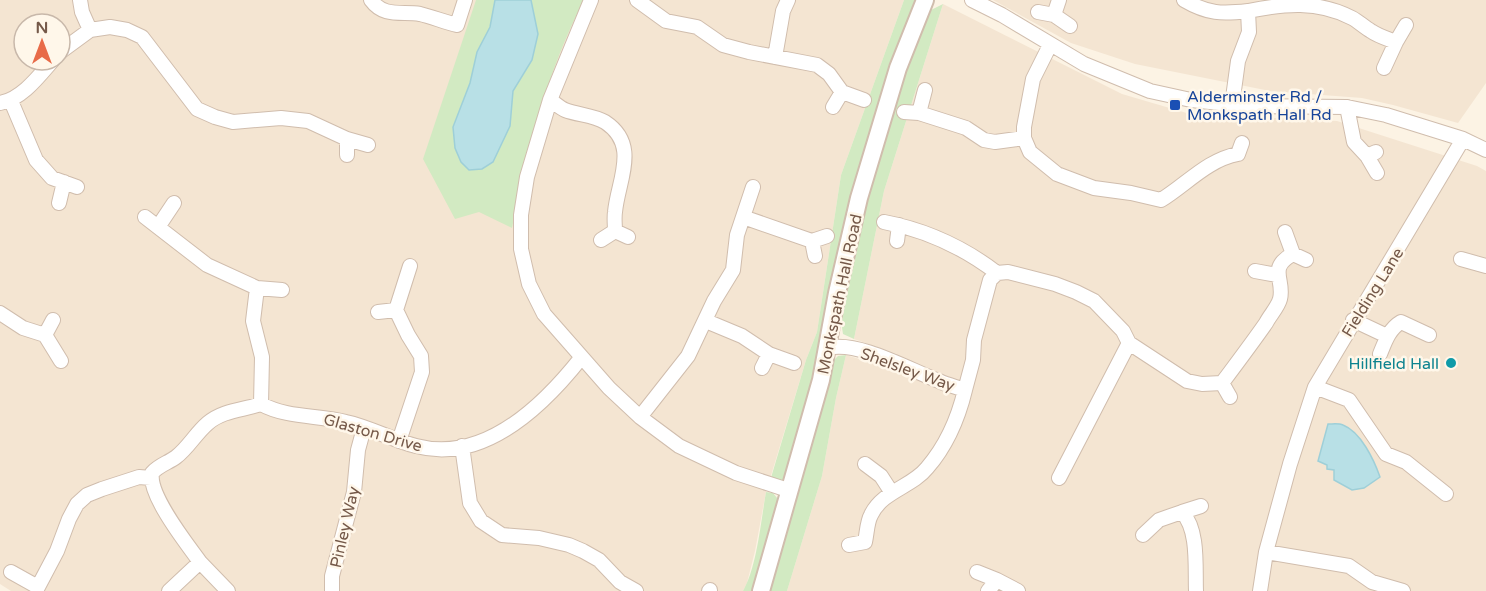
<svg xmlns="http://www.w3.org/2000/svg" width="1486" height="591" viewBox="0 0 1486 591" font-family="'Varela Round',sans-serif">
<rect width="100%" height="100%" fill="#fcf3e4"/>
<path fill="#f4e5d2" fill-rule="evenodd" d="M0,0H904L841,175L817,332L806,360L766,492L755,551L747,583L743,591H11L0,584ZM24,24H60V60H24Z
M993,0H1486V83L1458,123L1393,105L1362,98L1270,91L1135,64L1071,43Z
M943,4L1122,94L1190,114L1337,121L1477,166L1486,171V591H787L822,476L836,398L846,355L893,369L897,354L854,339L884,191Z"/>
<path fill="#d2eac2" d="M476,0H584C547,71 528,149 512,228L479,212L455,219L423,159Z
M904,0H916L823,352L785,482L770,481L806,360L817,332L841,175Z
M943,4L884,191L854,339L843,334L841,321L871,180L897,96L931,10Z
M846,355L836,398L822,476L787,591H769L804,470L833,361L838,356Z
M766,492L773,493L782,504L755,591H743C757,567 761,520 766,492Z"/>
<path fill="#b8e0e6" stroke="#9ecfd8" stroke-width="1.5" d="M495,0H531L538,34L532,60L513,91L510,126L493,162L482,169L469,170L461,162L455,148L453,127L470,83L477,52L490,27Z
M1328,424C1333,424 1339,423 1343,425C1361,432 1374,460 1380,477L1364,488L1352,490L1334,480V470L1327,469V465L1318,461Z"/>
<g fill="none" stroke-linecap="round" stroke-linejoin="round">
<defs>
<path id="minor" d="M80,0L82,12L90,30
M371,0C384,18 402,11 420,14C432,17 445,22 457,25L465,0
M591,0L550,100L527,177L521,215V249L529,284L544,314L609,388L640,417L679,446L736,473L785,489L789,495
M637,0L666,21L697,27L723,45L749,52L817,65L829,74L842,92L864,100
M972,0L1002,15L1084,64L1150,91L1191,100L1248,106L1347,107L1386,115L1463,139L1486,150
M1059,0L1054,15L1070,26
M1184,0C1208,14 1222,14 1248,11L1249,32L1238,61L1232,105
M1248,11C1284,4 1317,0 1352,18C1358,21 1364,27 1371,31C1378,36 1388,39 1396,42L1384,68
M1038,12L1054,15
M1396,42L1406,25
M1050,45L1033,79L1024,127V138L1030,152L1057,174L1094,188L1131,193L1161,200C1187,184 1207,160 1238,154L1242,143
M60,52L90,30L110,27L127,30L142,37L197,109L215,117L233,122L281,118L308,121L347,139L368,145
M775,57L783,11L788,0
M925,90L919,113L966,128L984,140L995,142L1024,138
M550,100C555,103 560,108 565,110C578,115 593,115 605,122C640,145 618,180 615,212C614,218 615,225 615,231L628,237
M11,101L36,160L52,178L77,187
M0,103C22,99 39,76 53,60
M833,107L842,92
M1347,107L1354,142L1367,156L1376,152
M904,112L919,113
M347,139V155
M1367,156L1377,173
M59,203L64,182
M145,217L207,265L257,288L253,321L262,357L261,404
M743,217L753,187
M884,222C926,230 963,247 997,273
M158,227L174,203
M1285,232L1293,254
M601,240L615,231
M812,241L815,256
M897,241L899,225
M1461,259L1486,266
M1255,271L1277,275
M257,288L282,290
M396,310L410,266
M378,312L396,310L408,335L421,356L422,372L399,441
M0,313L23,328L45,335L61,361
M1353,320L1387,336
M706,321L742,336L769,354L794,363
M45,335L53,320
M828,348C857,340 910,370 939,381C947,385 957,387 965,390L973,360L974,340L990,280L997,273L1008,272L1055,284L1076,292L1094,301L1123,331L1129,343L1187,381L1202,384L1222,383C1237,363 1252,343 1266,323C1270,315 1278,307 1280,299C1285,280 1267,268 1293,254L1306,260
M1380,354C1385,342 1389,329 1401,322L1429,335
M762,368L769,354
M1222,383L1230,397
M1315,387L1349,400L1386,454L1406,462L1446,494
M640,417L688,356L714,301L733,270L737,235L743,217L812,241L827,236
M462,446L470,503L481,521L502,535L539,538L569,545L583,551L599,560L620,582L636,591
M865,464L881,476L892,493
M1059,478L1129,343
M1182,512L1201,506
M1143,535L1159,520L1182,512C1199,530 1195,567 1196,591
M849,545L865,542C867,533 867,522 871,515C882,491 912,487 927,468C947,445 958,419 965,390
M1266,552L1349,566L1372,582L1403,591
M200,562L228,591
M11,572L38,587L57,551L69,519L77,504L87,495L102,489L139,477L151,478
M977,572L997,580
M169,591L200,562C187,544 148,495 152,473C159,465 168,463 176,457C188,448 196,433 208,423C223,410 244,410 261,404C287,418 318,415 346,422C370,427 392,440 416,446C484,464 543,406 581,358
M332,591V576L354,492L358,450L364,428
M709,591L710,590
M988,591L997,580L1018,591
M1260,591L1266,552L1290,464L1315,387L1463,139"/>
<path id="tertiary" d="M761,591L821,380L837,293L859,198L898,68L925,0"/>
</defs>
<use href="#minor" stroke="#d0bdad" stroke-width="16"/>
<use href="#tertiary" stroke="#d0bdad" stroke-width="20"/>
<use href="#minor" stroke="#fff" stroke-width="14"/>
<use href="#tertiary" stroke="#fff" stroke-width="16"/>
</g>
<rect fill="#1a4fb4" stroke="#fff7ea" stroke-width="2" x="1169" y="99" width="12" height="12" rx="3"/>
<circle fill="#0f9aa8" stroke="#fff7ea" stroke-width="2" cx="1451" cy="363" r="6"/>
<g text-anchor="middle" stroke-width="5" stroke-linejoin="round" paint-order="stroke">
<g font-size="16" fill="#164399" stroke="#fff7ea" text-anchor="start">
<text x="1187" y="102">Alderminster Rd /<tspan x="1187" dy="18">Monkspath Hall Rd</tspan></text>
</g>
<g font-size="16" fill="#755949" stroke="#fff7ea">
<text transform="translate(1372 292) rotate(-58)" y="6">Fielding Lane</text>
<text transform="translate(839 294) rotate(-78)" y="6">Monkspath Hall Road</text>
<text transform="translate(908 369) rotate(20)" y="6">Shelsley Way</text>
<text transform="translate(373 432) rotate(16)" y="6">Glaston Drive</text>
<text transform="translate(344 527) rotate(-77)" y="6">Pinley Way</text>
</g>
<g font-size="16" fill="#0d838f" stroke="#fff7ea" text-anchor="end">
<text x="1439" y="369">Hillfield Hall</text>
</g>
</g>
<g transform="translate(42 42)"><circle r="28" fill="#fff7ea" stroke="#c8b8aa" stroke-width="1.5"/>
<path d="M0-4.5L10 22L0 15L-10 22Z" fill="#e86b48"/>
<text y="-9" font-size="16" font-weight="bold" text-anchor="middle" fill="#755949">N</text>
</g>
</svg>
